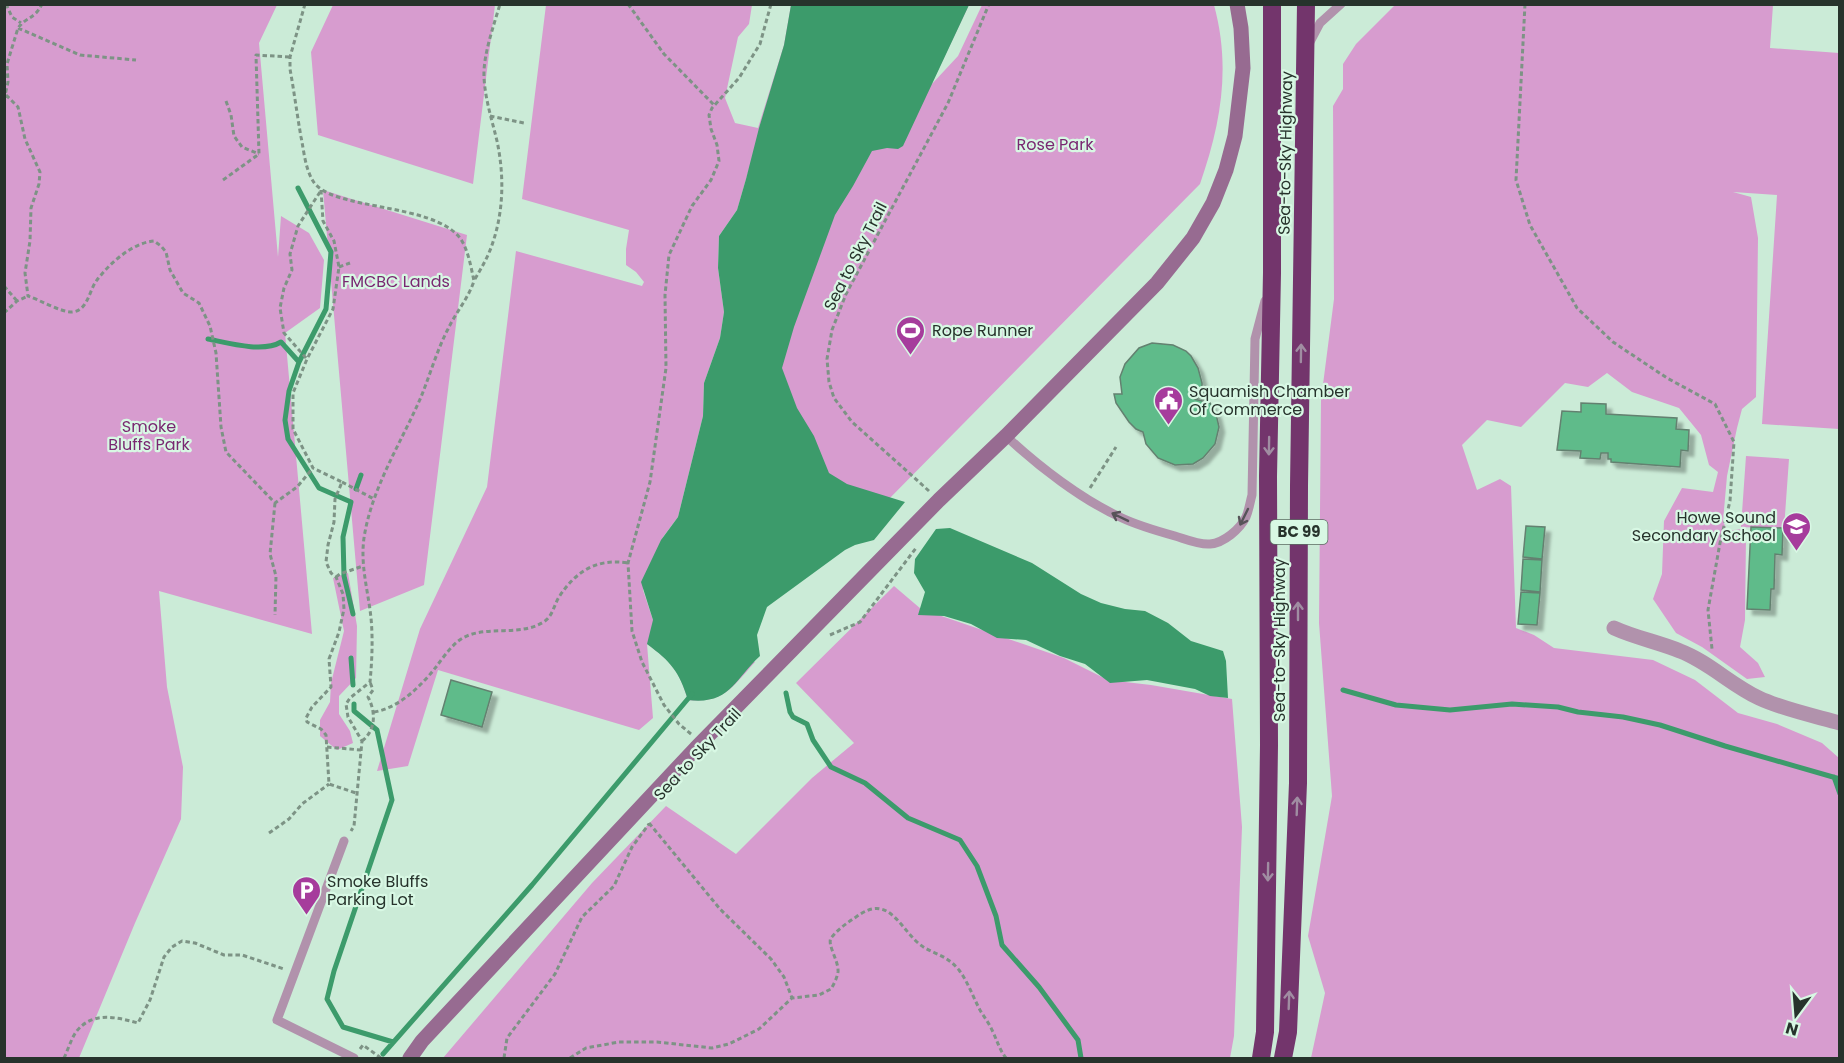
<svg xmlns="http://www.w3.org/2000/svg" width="1844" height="1063" viewBox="0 0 1844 1063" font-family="Poppins,sans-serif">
<defs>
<filter id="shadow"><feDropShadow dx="5.5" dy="5.5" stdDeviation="1.5" flood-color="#0004"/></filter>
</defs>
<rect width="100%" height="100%" fill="#cbebd7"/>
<path fill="#d79ccf" d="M5,4L277,5L259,43L278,257L281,216L309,233L324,260L320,308L285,333L312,634L159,591L167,687L183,767L181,819L135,923L79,1058H5Z
M333,5H495L473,184L318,135L311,52Z
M546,5H752L749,24L738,37L725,98L735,123L758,128L784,45L791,5H928L749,169L737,210L719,236L718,268L724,312L720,338L704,383L703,416L678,517L663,537L643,590L653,620L755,662C733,686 724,704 688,700C679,671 672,662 647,644L653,718L639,730L438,670L408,766L377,771L420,629L487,487L516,251L642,286L644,282L636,272L626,265V249L629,230L522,199Z
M969,5L931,85L958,56L982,5H1214C1231,67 1221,124 1200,184L883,505L821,473L770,371L820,205Z
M1395,5H1773L1770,48L1839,53V429L1762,424L1777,195L1733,192L1751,197L1758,238L1756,397L1742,409L1737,428L1727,476L1723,521L1727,531L1741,529L1746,536L1745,620L1740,647L1758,663L1765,677L1747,679L1702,647L1676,633L1653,599L1662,574L1664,521L1682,488L1713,492L1718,472L1709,465L1701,435L1679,408L1632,392L1607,373L1588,387L1565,383L1521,427L1487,420L1462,445L1477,490L1500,479L1511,486L1516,628L1534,635L1554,648L1653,660L1695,680L1738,713L1777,724L1822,743L1839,758V1058H1311L1325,993L1308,936L1332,796L1319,623L1321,400L1334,299L1333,106L1343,89V64L1356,44Z
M323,190L467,235L424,585L360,611Z
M1746,456L1789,459L1784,529L1741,527Z
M348,573L357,626L356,678L339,696V714L350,731L353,743L337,750L320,736V720L330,702L331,683L344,631L333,578Z
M894,586L921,609L1064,658L1108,680L1151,685L1232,699L1242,827L1234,1036L1230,1058H443L592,883L666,806L736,854L812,778L854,743L796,683Z"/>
<path fill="#3c9b6b" d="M791,5H969L903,146L898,149L887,148L872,151L853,186L835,215L794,327L782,368L797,408L814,436L829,473L847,484L905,502L874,540L855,545L845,550L767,607L757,635L760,656C734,680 730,705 688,700C679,671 671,662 647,644L653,620L641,582L661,540L678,517L703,416L704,383L720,338L724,312L718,268L719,236L737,210L746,179L759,128L784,45Z
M950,528L1032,563L1081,594L1101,603L1125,609L1145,611L1168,623L1191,641L1223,651L1226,661L1228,698L1210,696L1195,689L1147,680L1110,683L1085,664L1060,656L1026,640L997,638L971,624L944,616L918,615L925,592L914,573L915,559L936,529Z"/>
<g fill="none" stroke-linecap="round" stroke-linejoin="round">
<path stroke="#3c9b6b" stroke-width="5" d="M298,188L331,252L326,309L299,362L289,391L285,420L288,439L319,488L351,502L343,537L344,576L353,614
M208,339C228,343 263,353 281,342L299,362
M356,489L361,475
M351,658L353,685
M1343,690L1396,705L1450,710L1512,704L1558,707L1578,712L1623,717L1660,725L1725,746L1840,779
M786,693L790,712L793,717L807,724L813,740L831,767L865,783L908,818L960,840L977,866L996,916L1002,945L1039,987L1078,1040L1081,1058
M354,704V711L377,730L392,800L334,971L327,999L343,1027L393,1042
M1834,777L1840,794
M383,1054L532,885L692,694"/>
</g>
<path fill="#5fbb8a" stroke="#648170" stroke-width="1.5" filter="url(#shadow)" d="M1152,343L1173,345L1186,351L1191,356L1198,368L1202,383V397L1194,399L1210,403L1216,414L1219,427L1215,444L1203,458L1193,464L1175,465L1158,458L1146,444L1143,432L1136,429L1129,422L1116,403L1114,394H1122L1120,377L1125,364L1139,348Z
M1581,403L1606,404V414L1677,418L1676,429L1689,430L1688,451L1681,450L1680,467L1611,462V459H1608V453H1601L1600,459L1580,458L1581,451L1557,450L1562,411L1581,412Z
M1526,526L1545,527L1542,559L1523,557Z
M1751,527L1783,528L1782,555L1775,554L1774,589H1771L1770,610L1747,609Z
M1523,559L1542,560L1540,592L1521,590Z
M1521,592L1540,593L1537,625L1518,624Z
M451,680L492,692L482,727L441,715Z"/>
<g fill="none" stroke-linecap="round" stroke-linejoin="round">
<path stroke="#7d9385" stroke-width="3" stroke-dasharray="4.5 3" stroke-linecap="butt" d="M6,4L12,17L21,23
M305,4L290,57V69C294,91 297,114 301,137C304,151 305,168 313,181C331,211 432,202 460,238C468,249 471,267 474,281C468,299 456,312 448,329C437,350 430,375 421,397C402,441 374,484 365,532C359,562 368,589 371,618C373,639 372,661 370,682L350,698L346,704L348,717L362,741L354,826L351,831
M628,4L664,54L714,105
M1525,4L1516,180L1530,225L1577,308L1613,342L1667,378L1715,404L1734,442L1730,501L1720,543L1708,610L1712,649
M18,28L80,55L136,60
M6,95L18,107L25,139L40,172L39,184L31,208L30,241L25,273L28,296C40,300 60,312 72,312C88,311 89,290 97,280C110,263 132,243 154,241L161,246L166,252L170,270L183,293L199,303L210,326L216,353L221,427L226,452L275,503L297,487L313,468
M4,100L8,82L7,64L18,28C27,16 34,20 42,4
M226,101L231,115L234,136L242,147L259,154
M490,116L524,123
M223,180L259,154L256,55L290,57
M321,190L323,221L334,241L339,267L333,309L307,359L293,393V429L313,468L342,482L335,499L334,522L328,545L326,562L331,573L336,577L343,594L344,609L339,632L329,659L331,687L312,707L306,718L307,722L321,729L326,735L329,784L356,793
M339,267L350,263
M475,279C482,267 489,255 493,242C504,209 504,174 497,141C492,120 485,99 484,77C483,55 494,25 500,4
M4,286L17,301
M4,313L17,301L28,296
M306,358L284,333L280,308L284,288L292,270L290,254L298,226L320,192
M342,482L374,499
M1090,488L1116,447
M929,491L852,422L834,398L829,382L827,359L832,330L846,294L948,103L989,4
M275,503L270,554L276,576L275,615
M336,577L340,574L363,566
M830,635L860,622L916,548
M374,712C399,708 421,686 436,667C442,659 449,649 457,642C481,622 519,639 545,621C553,615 554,605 559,597C576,571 597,558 628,563
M691,734L679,724L664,705L642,662L632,631L628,563L650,482L666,368L665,295L669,255L692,206L711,180L719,161L717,145L711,129L709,115L712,108L739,78L760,44L771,4
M362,741C376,730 376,712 368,697L373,690L370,682
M327,747L361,750
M649,823L720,909L771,959L784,977L792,998
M269,833L289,819L302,804L329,784
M360,1049L363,1045L381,1058
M64,1058C68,1050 71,1039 76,1032C92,1011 116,1017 138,1023L150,1000L164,957L172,947L182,941L195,943L224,955H242L284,969
M504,1058L507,1038L555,974L582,917L614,886L632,847L649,824
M570,1058L586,1048L619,1042H657L712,1048L729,1044L759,1029L792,998L819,995L831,989C834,984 837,978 838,972C839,961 827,945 831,938C838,929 847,923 856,917C887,894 897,923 917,942C931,955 944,952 959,970C968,982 973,997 980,1010C984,1017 989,1023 992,1030C997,1040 999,1049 1006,1058"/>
<path stroke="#b192ac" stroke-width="9" d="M1310,42L1320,23L1341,4
M1006,436C1038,466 1082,500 1122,518C1139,526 1157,531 1175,536C1185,539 1199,545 1210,544C1224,543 1240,529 1246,517C1249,510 1250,502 1252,495L1255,339L1265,301
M344,841L277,1020L354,1058"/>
<path stroke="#b192ac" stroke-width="15" d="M1614,628C1636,638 1658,642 1680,651C1709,662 1731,685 1759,698C1782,709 1815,716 1840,723"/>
<path stroke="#976b91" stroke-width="15" d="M410,1058L422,1041L696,748L939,500L1006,436L1157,283L1193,238L1213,203L1226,170L1235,136L1243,68L1241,28L1237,4"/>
<path stroke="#73356c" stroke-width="18" d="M1261,1058L1265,1032L1269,745L1268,476L1272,273V4
M1283,1058L1288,1032L1298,783L1299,486L1306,4"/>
</g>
<defs><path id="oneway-shaft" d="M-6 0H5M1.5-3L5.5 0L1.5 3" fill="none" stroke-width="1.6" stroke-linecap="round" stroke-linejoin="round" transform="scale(1.5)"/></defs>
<g stroke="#a08da2">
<use href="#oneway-shaft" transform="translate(1301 353) rotate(-89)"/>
<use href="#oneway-shaft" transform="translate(1269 446) rotate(91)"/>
<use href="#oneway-shaft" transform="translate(1298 611) rotate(-90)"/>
<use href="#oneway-shaft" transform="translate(1297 806) rotate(-88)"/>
<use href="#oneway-shaft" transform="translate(1268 872) rotate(91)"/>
<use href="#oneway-shaft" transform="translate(1289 1000) rotate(-88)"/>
</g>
<g stroke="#575459">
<use href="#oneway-shaft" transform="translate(1120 517) rotate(-154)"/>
<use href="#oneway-shaft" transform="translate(1244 517) rotate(116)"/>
</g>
<defs>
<symbol id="stadium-pin" viewBox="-11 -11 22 30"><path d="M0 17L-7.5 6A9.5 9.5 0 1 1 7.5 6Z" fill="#a63c9c" stroke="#d8f8e4"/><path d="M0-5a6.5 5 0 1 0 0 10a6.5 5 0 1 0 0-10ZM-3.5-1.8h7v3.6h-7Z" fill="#fff"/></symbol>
<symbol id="civic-pin" viewBox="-11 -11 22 30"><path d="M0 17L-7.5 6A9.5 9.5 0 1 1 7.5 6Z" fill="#a63c9c" stroke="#d8f8e4"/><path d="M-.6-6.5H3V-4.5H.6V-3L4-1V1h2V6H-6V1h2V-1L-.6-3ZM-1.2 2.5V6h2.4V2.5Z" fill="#fff"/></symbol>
<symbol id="school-pin" viewBox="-11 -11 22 30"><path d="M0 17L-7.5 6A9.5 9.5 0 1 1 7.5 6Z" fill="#a63c9c" stroke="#d8f8e4"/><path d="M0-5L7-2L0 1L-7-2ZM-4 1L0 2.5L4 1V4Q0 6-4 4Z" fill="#fff"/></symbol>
<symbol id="parking-pin" viewBox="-11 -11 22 30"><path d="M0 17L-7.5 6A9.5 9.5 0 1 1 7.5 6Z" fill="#a63c9c" stroke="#d8f8e4"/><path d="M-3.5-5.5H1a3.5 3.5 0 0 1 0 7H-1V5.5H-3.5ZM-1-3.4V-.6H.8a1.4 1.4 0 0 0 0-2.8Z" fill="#fff"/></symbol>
</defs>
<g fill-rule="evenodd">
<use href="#stadium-pin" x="894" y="314" width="33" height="45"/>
<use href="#civic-pin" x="1152" y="384" width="33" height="45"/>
<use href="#school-pin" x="1780" y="510" width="33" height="45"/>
<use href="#parking-pin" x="290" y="874" width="33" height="45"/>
</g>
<g text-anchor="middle" stroke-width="4.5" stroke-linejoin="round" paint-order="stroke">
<rect fill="#d8f8e4" stroke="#5c6e63" stroke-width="1.5" x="1270.5" y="520" width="57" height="24" rx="4.5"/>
<g font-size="15" font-weight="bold" fill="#27332c">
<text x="1299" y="537">BC 99</text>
</g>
<g font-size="16" fill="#792771" stroke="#d8f8e4">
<text x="1055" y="150">Rose Park</text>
<text x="396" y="287">FMCBC Lands</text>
<text x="149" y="432">Smoke<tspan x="149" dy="18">Bluffs Park</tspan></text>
</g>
<g font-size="16" fill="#27332c" stroke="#d8f8e4">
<text transform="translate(1285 153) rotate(-89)" y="6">Sea-to-Sky Highway</text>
<text transform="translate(855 256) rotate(-63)" y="6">Sea to Sky Trail</text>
<text transform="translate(1279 640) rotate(-90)" y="6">Sea-to-Sky Highway</text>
<text transform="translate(697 754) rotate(-47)" y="6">Sea to Sky Trail</text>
</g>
<g font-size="16" fill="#27332c" stroke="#d8f8e4" text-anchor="start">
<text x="932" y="336">Rope Runner</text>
<text x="1189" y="397">Squamish Chamber<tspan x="1189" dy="18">Of Commerce</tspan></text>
<text x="1776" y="523" text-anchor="end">Howe Sound<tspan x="1776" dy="18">Secondary School</tspan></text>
<text x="327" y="887">Smoke Bluffs<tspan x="327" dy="18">Parking Lot</tspan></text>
</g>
</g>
<rect width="1844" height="1063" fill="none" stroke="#27332c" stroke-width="12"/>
<g transform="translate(1796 1015) rotate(196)" stroke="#d8f8e4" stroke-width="4.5" paint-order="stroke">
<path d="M0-4.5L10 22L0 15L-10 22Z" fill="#27332c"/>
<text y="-9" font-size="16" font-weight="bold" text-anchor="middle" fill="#27332c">N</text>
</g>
</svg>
